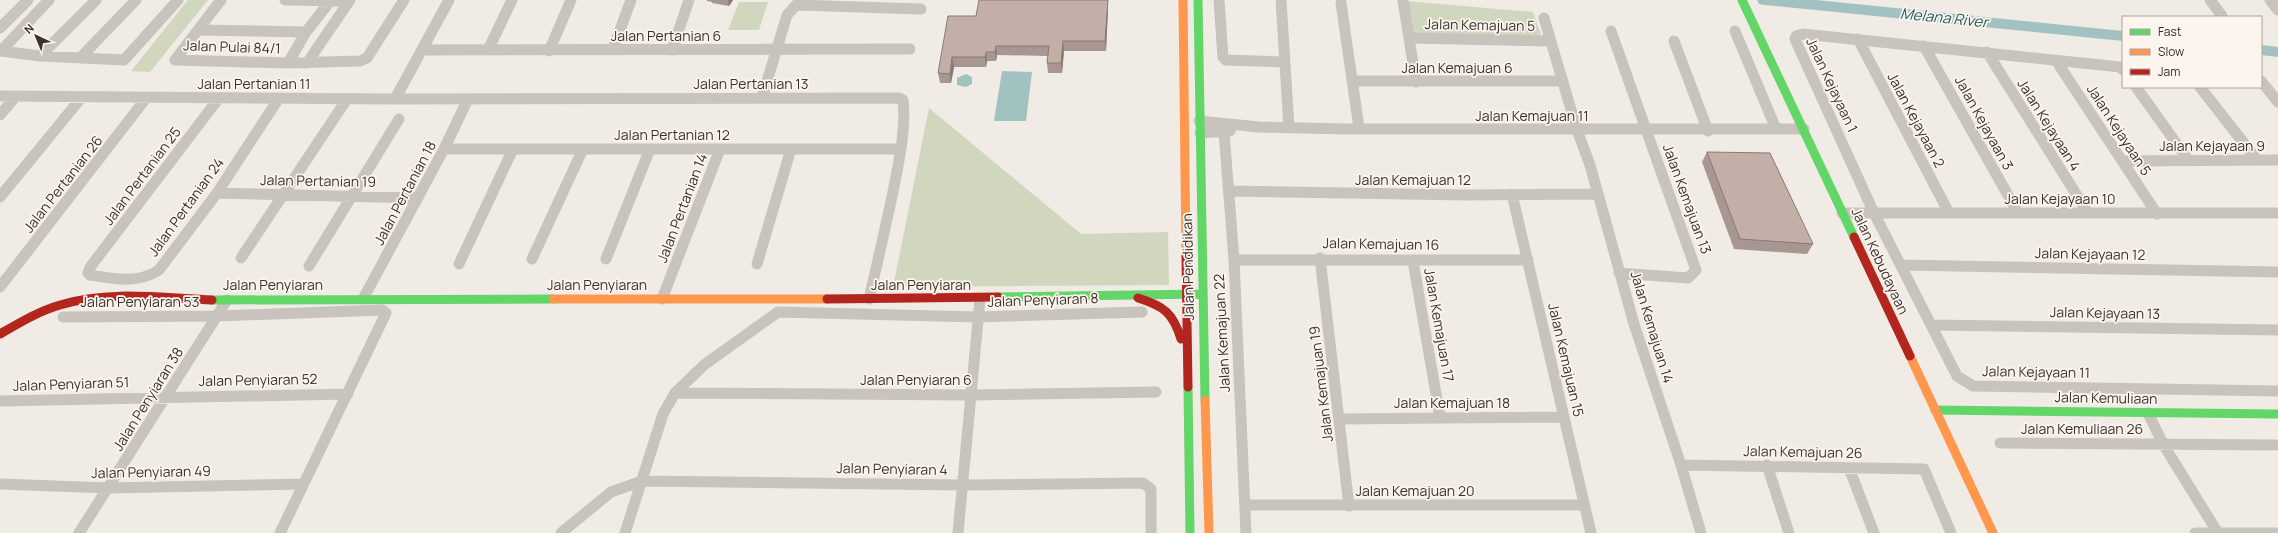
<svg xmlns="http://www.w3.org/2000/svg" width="2278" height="533" viewBox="0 0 2278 533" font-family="Manrope,sans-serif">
<rect width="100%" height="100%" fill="#f0ebe5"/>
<path fill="#d1d6bf" d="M188,0H208L150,72L131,71Z
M1406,1L1533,12L1541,34L1537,37L1417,35L1412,32Z
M739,2H768L759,30H728Z
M929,108L1081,234L1168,232L1169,285L893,287Z"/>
<path fill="#a1c2c1" d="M1002,71L1032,72L1026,121H994Z
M966,74L972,77V84L966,87L957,85V78Z"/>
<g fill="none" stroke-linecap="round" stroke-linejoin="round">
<path fill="#a1c2c1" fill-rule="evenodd" d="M1757,0H1816L2123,31V41L1765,5L1759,4Z
M2261,45L2278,47V57L2261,55Z"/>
<path stroke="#c9c3be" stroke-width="11" d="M49,0L1,51L40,56L124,60L178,0
M221,0L175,60L288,63L360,61L367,58L404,0
M285,0L349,1
M1219,0L1223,57L1226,60L1284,62
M1281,0L1289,128
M2210,0L2222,16
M2270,0L2278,10
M1403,1L1416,82
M1341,3L1359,128
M796,5L921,9
M1544,18L1577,130L1590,165L1634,324L1681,465L1701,533
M0,28L28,0
M198,30L306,32
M1611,31L1696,270L1688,278L1619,273
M1735,31L1776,129
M1410,38L1550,41
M1858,39L1949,213
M1674,41L1708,131
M1924,46L2018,213
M613,49L631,0
M422,50L910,49
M488,50L512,0
M672,50L689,0
M549,51L571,0
M1987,52L2088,213
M40,56L96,0
M81,57L136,0
M2057,62L2157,214
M288,63L306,32L331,0
M307,63L350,0
M2123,70L2120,67L1803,34L1796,36L1795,39L1874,213L1957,376L1973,386L2278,391
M1352,81H1563
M2261,81L2278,102
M2136,87L2189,161
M2200,87L2257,160
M0,96L395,99L899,98L903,100C906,127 900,155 895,182C887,221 878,260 869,299
M219,98L91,266L88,273L90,275C114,279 138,284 159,270L217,193L279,98
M762,98L787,15L800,1
M395,99L449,0
M0,115L16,96
M1199,121L1259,127L1347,129H1804
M1224,132L1234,260L1246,533
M1200,133L1230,131
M444,149H901
M2123,161L2278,160
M1229,191L1466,195L1597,194
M217,193L418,198
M1512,194L1591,533
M0,197L82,97
M1842,213H2278
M241,258L347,99
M1320,258L1349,506
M532,259L583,149
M606,259L650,149
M1234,260H1528
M1413,261L1440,417
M459,264L513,149
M757,264L791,149
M1901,265L2278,272
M309,266L399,119
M0,287L147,97
M363,299L444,149L468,99
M662,299L720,149
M63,317L218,316L382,310L386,313L280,533
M1932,325L2278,330
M675,393L970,395L1156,392
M0,401L348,394
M2148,413L2163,444L2218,533
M1340,419L1564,417
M2000,443L2278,445
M1681,465L1924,469L1951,533
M1767,465L1789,533
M1849,468L1874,533
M0,484L109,488L303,484
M1245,505H1585
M79,533L227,300
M561,533L611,492L642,481L963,485L1143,483L1151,489V533
M625,533L663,414L675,393L704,365L778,312L977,317L1142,312
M958,533L980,299
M2195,533H2278"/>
<path stroke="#63d668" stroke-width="9" d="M1198,0L1205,400
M1742,0L1854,237
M998,297L1202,294
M212,300L553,299
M1188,387L1190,533
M1935,410L2278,414"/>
<path stroke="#ff974d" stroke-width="9" d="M1183,0L1186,256
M553,299H827
M1910,356L1993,533
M1205,400L1209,533"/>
<path stroke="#b3261e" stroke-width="9" d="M1854,237L1910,356
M1186,256L1188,387
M1138,298C1164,306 1173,313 1181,339
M827,299L998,297
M0,334C19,323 39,311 60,305C109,290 162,298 212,300"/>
</g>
<path fill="#a89690" d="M707,0H733L729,6L712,3V2L707,1Z
M1108,9L1106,51H1064L1062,73H1048L1047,63L1048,56L997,55L996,61H987L986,67H954L951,83H940L938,73L976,16Z
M1707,152L1813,244L1807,254L1734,249L1702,162Z"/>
<path fill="#887a75" d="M728,0H733L729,6Z
M1108,0V9L1106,51L1105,41Z
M1063,41L1064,51L1062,73L1061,63Z
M996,46L997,55L996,61L995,52Z
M986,52L987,61L986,67L985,57Z
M952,57L954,67L951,83L950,74Z"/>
<path fill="#c3afa7" stroke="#887a75" d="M979,0H1108L1105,41H1063L1061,63H1047L1049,46H996L995,52H986L985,57H952L950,74L938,73L948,16H976Z
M1707,152L1770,153L1813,244L1740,239Z"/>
<g text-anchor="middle" stroke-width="3.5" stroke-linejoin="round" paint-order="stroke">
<g font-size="14" fill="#3b302b" stroke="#fbf5ee">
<text transform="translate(1480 25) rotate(1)" y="5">Jalan Kemajuan 5</text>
<text x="666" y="41">Jalan Pertanian 6</text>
<text transform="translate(232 47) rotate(2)" y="5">Jalan Pulai 84/1</text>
<text x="1457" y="73">Jalan Kemajuan 6</text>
<text x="254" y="89">Jalan Pertanian 11</text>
<text x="751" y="89">Jalan Pertanian 13</text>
<text transform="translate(1832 85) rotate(65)" y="5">Jalan Kejayaan 1</text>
<text x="1532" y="121">Jalan Kemajuan 11</text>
<text transform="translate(1916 120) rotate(62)" y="5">Jalan Kejayaan 2</text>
<text transform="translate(1984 123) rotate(61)" y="5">Jalan Kejayaan 3</text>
<text transform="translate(2049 125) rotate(58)" y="5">Jalan Kejayaan 4</text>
<text transform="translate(2119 130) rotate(57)" y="5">Jalan Kejayaan 5</text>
<text x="672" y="140">Jalan Pertanian 12</text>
<text x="2212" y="151">Jalan Kejayaan 9</text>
<text transform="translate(142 176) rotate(-53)" y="5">Jalan Pertanian 25</text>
<text x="1413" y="185">Jalan Kemajuan 12</text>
<text transform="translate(318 181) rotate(1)" y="5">Jalan Pertanian 19</text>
<text transform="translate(63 184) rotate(-52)" y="5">Jalan Pertanian 26</text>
<text transform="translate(405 193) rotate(-62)" y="5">Jalan Pertanian 18</text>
<text transform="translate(1687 199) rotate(70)" y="5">Jalan Kemajuan 13</text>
<text x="2060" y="204">Jalan Kejayaan 10</text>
<text transform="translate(186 207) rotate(-54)" y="5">Jalan Pertanian 24</text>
<text transform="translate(682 208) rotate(-69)" y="5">Jalan Pertanian 14</text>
<text transform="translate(1381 244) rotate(1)" y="5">Jalan Kemajuan 16</text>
<text transform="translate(2090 254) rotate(1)" y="5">Jalan Kejayaan 12</text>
<text transform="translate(1880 261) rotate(65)" y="5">Jalan Kebudayaan</text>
<text transform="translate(1188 267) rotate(-91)" y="5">Jalan Pendidikan</text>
<text x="273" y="290">Jalan Penyiaran</text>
<text x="597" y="290">Jalan Penyiaran</text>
<text x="921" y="290">Jalan Penyiaran</text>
<text transform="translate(1043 300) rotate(-2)" y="5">Jalan Penyiaran 8</text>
<text x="140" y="307">Jalan Penyiaran 53</text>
<text transform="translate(2105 313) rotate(1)" y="5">Jalan Kejayaan 13</text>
<text transform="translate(1439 325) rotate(80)" y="5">Jalan Kemajuan 17</text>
<text transform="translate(1652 327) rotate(73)" y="5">Jalan Kemajuan 14</text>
<text transform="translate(1222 333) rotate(-93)" y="5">Jalan Kemajuan 22</text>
<text transform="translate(1566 360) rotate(77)" y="5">Jalan Kemajuan 15</text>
<text transform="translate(2036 372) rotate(1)" y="5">Jalan Kejayaan 11</text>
<text transform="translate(258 380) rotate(-1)" y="5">Jalan Penyiaran 52</text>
<text x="916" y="385">Jalan Penyiaran 6</text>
<text transform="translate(71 384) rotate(-2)" y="5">Jalan Penyiaran 51</text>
<text transform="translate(1321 384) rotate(-97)" y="5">Jalan Kemajuan 19</text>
<text transform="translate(2106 398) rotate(1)" y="5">Jalan Kemuliaan</text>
<text transform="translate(148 399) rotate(-58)" y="5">Jalan Penyiaran 38</text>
<text x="1452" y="408">Jalan Kemajuan 18</text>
<text x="2082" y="434">Jalan Kemuliaan 26</text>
<text transform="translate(1803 452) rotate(1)" y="5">Jalan Kemajuan 26</text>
<text transform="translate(892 469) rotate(1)" y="5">Jalan Penyiaran 4</text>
<text transform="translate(151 472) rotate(-1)" y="5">Jalan Penyiaran 49</text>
<text x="1415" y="496">Jalan Kemajuan 20</text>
</g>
<g font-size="15" font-style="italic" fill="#1f5a5e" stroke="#fbf5ee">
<text transform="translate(1944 18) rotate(6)" y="5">Melana River</text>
</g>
</g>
<rect x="2122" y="16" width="140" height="72" fill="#fbf5ee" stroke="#aea6a0"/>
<rect x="2130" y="29" width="20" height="6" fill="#63d668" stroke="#aea6a0"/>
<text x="2158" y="36" font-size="12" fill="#3b302b">Fast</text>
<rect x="2130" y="49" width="20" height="6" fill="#ff974d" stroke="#aea6a0"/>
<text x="2158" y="56" font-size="12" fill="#3b302b">Slow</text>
<rect x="2130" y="69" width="20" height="6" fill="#b3261e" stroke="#aea6a0"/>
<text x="2158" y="76" font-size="12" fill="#3b302b">Jam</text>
<g transform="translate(36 36) rotate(316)" stroke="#fbf5ee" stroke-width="3" paint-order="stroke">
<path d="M0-3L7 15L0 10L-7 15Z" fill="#3b302b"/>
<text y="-6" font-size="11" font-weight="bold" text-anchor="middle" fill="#3b302b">N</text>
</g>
</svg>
